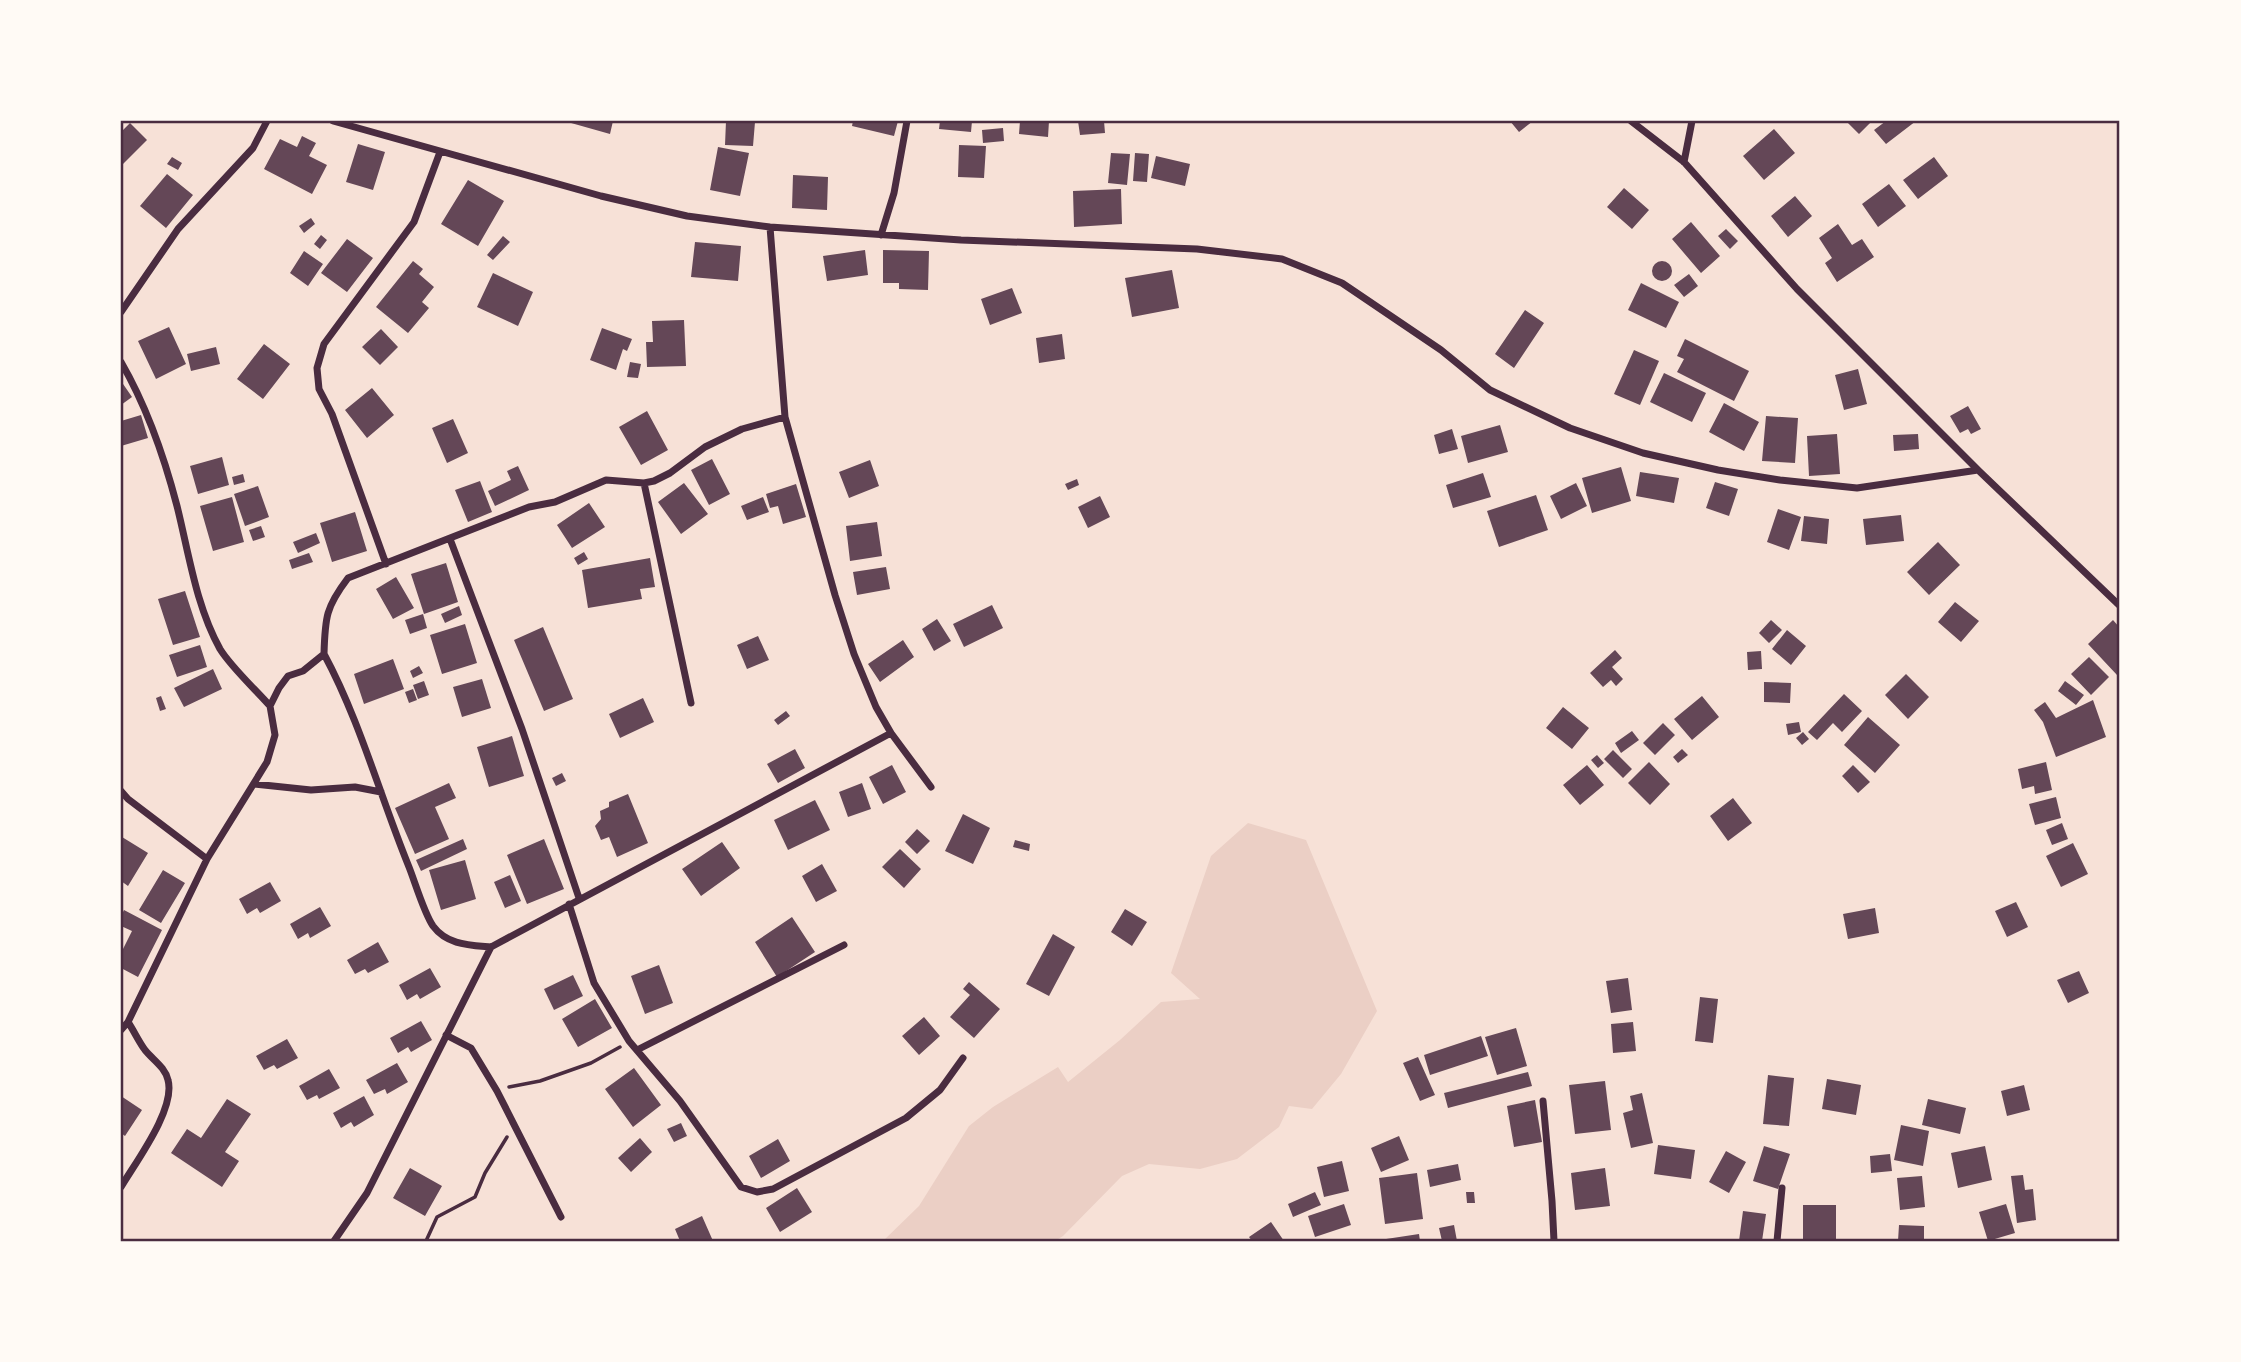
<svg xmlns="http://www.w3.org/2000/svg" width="2241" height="1362" viewBox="0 0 2241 1362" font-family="'Roboto Condensed',sans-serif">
<rect width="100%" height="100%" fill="#f7e1d7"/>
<path fill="#ebcfc5" d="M1248,823L1306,840L1377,1011L1341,1074L1312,1109L1289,1106L1279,1127L1237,1159L1200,1169L1149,1164L1122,1176L1063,1236L1055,1241H883L919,1206L969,1126L993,1107L1058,1067L1068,1082L1120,1040L1161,1002L1200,999L1171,973L1211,856Z"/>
<path fill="#644757" d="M564,121H613L610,134Z
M726,121L755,122L753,146L725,145Z
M853,121H898L894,136L852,126Z
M940,121H972L971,132L939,129Z
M1020,121H1049L1048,137L1019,134Z
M1078,121H1104L1105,133L1080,135Z
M1510,121H1533L1519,132Z
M1846,121H1872L1859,134Z
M1886,121H1916L1886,144L1874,130Z
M130,123L147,140L121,166V132Z
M1003,128L1004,141L983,143L982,130Z
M1774,129L1795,153L1764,180L1743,156Z
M302,136L316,143L309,156L327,165L312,194L264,169L280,139L297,147Z
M358,144L385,152L373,190L346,182Z
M959,145L986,146L984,178L958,177Z
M718,147L749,153L740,196L710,190Z
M1111,153L1130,154L1127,185L1108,183Z
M1135,153L1149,154L1147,182L1133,181Z
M1156,156L1190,164L1185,186L1151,178Z
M172,157L182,163L178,170L167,164Z
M1934,157L1948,176L1918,199L1903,180Z
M167,174L193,195L166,228L140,206Z
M793,175L828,177L827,210L792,208Z
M468,180L504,201L478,246L441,224Z
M1889,184L1906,206L1878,227L1862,204Z
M1624,188L1649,210L1632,229L1607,207Z
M1121,189L1122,224L1074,227L1073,191Z
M1795,196L1812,216L1788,237L1771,216Z
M311,218L315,224L304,233L299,226Z
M1691,222L1720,256L1701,273L1672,239Z
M1838,224L1852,245L1862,239L1874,257L1837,282L1825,263L1832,258L1819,238Z
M1726,229L1738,241L1730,249L1718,236Z
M321,235L327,240L320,249L314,244Z
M503,236L510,242L493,260L487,255Z
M347,239L373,258L347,292L321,273Z
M695,242L741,246L738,281L691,277Z
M865,250L868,275L827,281L823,256Z
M883,250L929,251L928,290L899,289V283H883Z
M304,251L323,264L308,286L290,273Z
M413,261L423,269L419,274L434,287L422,302L429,308L408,333L376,307Z
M1652 271a10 10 0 1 1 20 0a10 10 0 1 1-20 0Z
M1172,270L1179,308L1132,317L1125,278Z
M493,273L533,292L518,326L477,307Z
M1689,274L1698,286L1684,297L1674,285Z
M1641,283L1679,302L1666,328L1628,310Z
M1012,288L1022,313L990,325L981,299Z
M1525,310L1544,323L1514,368L1495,354Z
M684,320L686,366L647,367L646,342H653L652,321Z
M169,327L186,364L156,379L138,341Z
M602,328L632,339L627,351L623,349L616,370L590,360Z
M381,329L398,347L380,365L362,347Z
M1062,334L1065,359L1039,363L1036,338Z
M1685,339L1749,371L1734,401L1677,372L1684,359L1677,356Z
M264,344L290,364L263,399L237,379Z
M216,347L220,364L191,371L187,354Z
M1634,350L1659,361L1640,405L1614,394Z
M630,362L641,364L638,378L627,377Z
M1858,369L1867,404L1844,410L1835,375Z
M1664,373L1706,393L1692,422L1650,402Z
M121,381L132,397L121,405Z
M372,388L394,415L367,438L345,410Z
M1724,403L1759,422L1744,451L1709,432Z
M1968,406L1981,429L1971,434L1968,429L1960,433L1950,416Z
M647,411L668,450L641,465L619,427Z
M141,415L148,438L121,446V421Z
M1766,416L1798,418L1795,463L1762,461Z
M453,419L468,453L447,463L432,428Z
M1500,425L1508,452L1468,463L1461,436Z
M1452,429L1458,449L1439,454L1434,435Z
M1837,434L1840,474L1809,476L1807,436Z
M1918,434L1919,449L1894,451L1893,435Z
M222,457L229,485L198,494L190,466Z
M712,459L730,494L709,505L691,470Z
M870,460L879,486L849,498L839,472Z
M518,466L529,490L495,506L488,491L511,480L507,471Z
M1621,467L1631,501L1592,513L1582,478Z
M1640,472L1679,478L1674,503L1636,496Z
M1483,473L1491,497L1453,508L1446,485Z
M243,474L245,482L234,485L232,477Z
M1077,479L1079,485L1068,490L1065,484Z
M480,481L492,512L468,522L455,490Z
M1715,482L1738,489L1729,516L1706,508Z
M684,483L708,514L681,534L658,502Z
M1576,483L1587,506L1561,519L1550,496Z
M796,484L806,517L783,524L778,506L770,508L766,494Z
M258,486L269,517L245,526L234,494Z
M1536,495L1548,530L1499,547L1487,511Z
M1100,496L1110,517L1088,528L1078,507Z
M232,497L244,542L213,551L200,506Z
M763,497L769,512L747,520L741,506Z
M589,503L605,527L572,548L557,525Z
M1778,509L1801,517L1789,550L1767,542Z
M355,512L367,551L332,562L320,523Z
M1901,515L1904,541L1866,545L1863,519Z
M1804,516L1829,519L1827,544L1801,541Z
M877,522L882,556L850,561L846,526Z
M261,526L265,537L253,541L249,530Z
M316,533L320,543L298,553L293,542Z
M1938,542L1960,565L1929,595L1907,572Z
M584,552L588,559L578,565L574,558Z
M309,553L313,562L292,569L289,560Z
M650,558L655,587L640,589L642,599L588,608L582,570Z
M446,563L458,602L424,614L411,574Z
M886,567L890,589L857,595L853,572Z
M396,577L414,608L393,619L376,589Z
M185,591L200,637L173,645L158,599Z
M1955,602L1979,621L1961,642L1938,622Z
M992,605L1003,628L964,647L953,624Z
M459,606L462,615L445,623L441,614Z
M423,614L427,628L410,634L405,620Z
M937,619L951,641L934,651L922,629Z
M1771,620L1782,630L1769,643L1759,633Z
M2113,620L2120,628V672L2117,675L2088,644Z
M465,624L477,663L442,674L430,635Z
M543,627L573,699L544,711L514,640Z
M1787,630L1806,646L1791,665L1772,649Z
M758,636L769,660L747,669L737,645Z
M903,640L914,657L880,682L868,664Z
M200,645L207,667L177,677L169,655Z
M1615,650L1622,658L1612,667L1623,679L1616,686L1611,680L1603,687L1590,673Z
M1761,651L1762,669L1748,670L1747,652Z
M2089,657L2109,677L2091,695L2071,674Z
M393,659L404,689L364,704L354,674Z
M419,666L423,673L413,678L410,671Z
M213,669L222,689L184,707L174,688Z
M1906,674L1929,697L1908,719L1885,695Z
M482,679L491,708L462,717L453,687Z
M424,681L429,695L418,699L413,685Z
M2065,681L2084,695L2076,705L2058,691Z
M1764,682L1791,683L1790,703L1764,702Z
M413,689L417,700L409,703L405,692Z
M1844,694L1862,711L1842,732L1833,723L1817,740L1808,732Z
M161,696L166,709L160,711L156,698Z
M1702,696L1719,717L1692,740L1674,719Z
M643,698L654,722L620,738L609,714Z
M2093,700L2106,737L2056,757L2043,722L2034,710L2045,702L2056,718Z
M1563,707L1589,728L1572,749L1546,728Z
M786,711L790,716L778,725L774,720Z
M1868,717L1900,745L1875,773L1844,745Z
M1799,722L1801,732L1788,735L1786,724Z
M1663,723L1675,735L1655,755L1643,743Z
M1632,731L1639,740L1621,753L1615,743Z
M1803,732L1809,739L1802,745L1796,738Z
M512,736L524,776L489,787L477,747Z
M795,749L805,768L778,783L767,764Z
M1682,749L1688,755L1678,763L1673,757Z
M1613,750L1632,769L1623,778L1604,759Z
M1597,755L1604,763L1598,768L1591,760Z
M1649,762L1670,784L1650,805L1628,783Z
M2046,762L2052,790L2035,794L2034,786L2022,789L2018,769Z
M892,765L906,792L883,804L869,777Z
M1587,765L1604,785L1580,805L1563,785Z
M1853,765L1870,782L1858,793L1842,776Z
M562,773L566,781L556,786L552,778Z
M449,783L456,798L435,807L449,839L415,854L395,808Z
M862,783L871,809L848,817L839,792Z
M628,794L648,843L617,857L609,837L601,840L595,826L601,819L600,811L609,807V802Z
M2056,797L2061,818L2035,825L2029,804Z
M1733,798L1752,823L1728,841L1710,816Z
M815,800L830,830L788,850L774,820Z
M963,814L990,828L973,864L945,851Z
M2062,823L2068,839L2052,845L2046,830Z
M917,829L930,841L917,854L905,842Z
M122,837L148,853L128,886L121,881Z
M463,839L467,849L421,871L416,860Z
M544,839L564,889L527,904L507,855Z
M1015,840L1030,844L1029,851L1013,847Z
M722,842L740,868L701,896L682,869Z
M2073,843L2088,874L2061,887L2046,856Z
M900,849L921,869L904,888L882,867Z
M465,860L476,899L441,910L429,870Z
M822,864L837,891L816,902L802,876Z
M163,870L185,883L161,923L139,910Z
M510,875L521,901L505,908L494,882Z
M270,882L281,901L260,913L257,908L247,914L239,899Z
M2016,902L2028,927L2007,937L1995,911Z
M320,907L331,926L310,938L308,933L298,939L290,924Z
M1875,908L1879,933L1848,939L1843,914Z
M1125,909L1147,922L1132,946L1111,932Z
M124,910L162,930L138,977L121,968V953L132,931L121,926V916Z
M792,917L815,952L777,977L755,942Z
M1053,934L1075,947L1049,996L1026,984Z
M378,942L389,962L368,973L365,969L355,974L347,960Z
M659,965L673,1003L645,1014L631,976Z
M430,968L441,987L420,999L417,994L407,1000L399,985Z
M2079,971L2089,993L2068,1003L2057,980Z
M573,975L583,996L554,1010L544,989Z
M1628,978L1632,1010L1611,1013L1606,981Z
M969,982L1000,1009L974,1038L950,1017L970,995L963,989Z
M1700,997L1718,999L1713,1043L1695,1041Z
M595,999L612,1028L578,1047L562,1019Z
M924,1017L940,1036L919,1055L902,1036Z
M421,1021L432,1040L411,1052L408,1047L398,1053L390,1038Z
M1633,1022L1636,1051L1613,1053L1611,1024Z
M1516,1028L1527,1066L1497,1075L1485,1037Z
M1481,1036L1488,1056L1430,1075L1424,1055Z
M287,1039L298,1058L277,1069L274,1065L264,1070L256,1056Z
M1418,1057L1435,1095L1420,1101L1403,1063Z
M397,1063L408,1082L387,1094L385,1089L374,1094L366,1080Z
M634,1068L661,1105L633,1127L605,1089Z
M329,1069L340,1088L319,1099L317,1095L307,1100L299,1086Z
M1528,1072L1532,1086L1448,1108L1444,1093Z
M1768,1075L1794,1078L1789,1126L1763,1124Z
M1827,1079L1861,1085L1856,1115L1822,1109Z
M1605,1081L1611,1130L1575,1134L1569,1085Z
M2024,1085L2030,1110L2007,1116L2001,1091Z
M1642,1093L1653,1143L1631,1148L1623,1113L1633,1110L1630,1096Z
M121,1096L142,1110L125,1136L121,1133Z
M364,1096L374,1115L354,1127L351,1122L341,1128L333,1113Z
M227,1099L251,1114L225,1152L239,1161L222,1187L171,1153L187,1129L201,1138Z
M1928,1099L1966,1108L1960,1134L1922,1125Z
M1535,1100L1542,1142L1514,1147L1507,1106Z
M681,1123L687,1136L674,1142L667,1129Z
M1901,1125L1929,1131L1923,1166L1894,1160Z
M1399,1136L1409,1160L1381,1172L1371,1148Z
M640,1138L652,1152L631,1172L618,1158Z
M778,1139L790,1161L761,1178L749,1156Z
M1658,1145L1695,1150L1691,1179L1654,1174Z
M1764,1146L1790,1154L1778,1189L1753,1181Z
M1985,1146L1992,1180L1958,1188L1951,1153Z
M1726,1151L1746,1162L1729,1193L1709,1182Z
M1890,1154L1892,1171L1871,1173L1870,1156Z
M1342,1161L1349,1191L1324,1197L1317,1167Z
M1458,1164L1461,1180L1430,1187L1427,1170Z
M410,1168L442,1186L425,1216L393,1198Z
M1605,1168L1610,1206L1575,1210L1571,1173Z
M1417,1173L1423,1219L1385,1224L1379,1178Z
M2023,1175L2025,1190L2033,1189L2036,1220L2017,1223L2011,1176Z
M1922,1176L1925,1207L1900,1210L1897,1178Z
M797,1188L812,1212L780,1232L766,1208Z
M1315,1192L1321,1205L1293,1217L1288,1204Z
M1466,1192H1474L1475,1203H1467Z
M1344,1204L1351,1225L1315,1237L1308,1216Z
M2006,1204L2015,1233L1988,1241L1979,1212Z
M1803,1205H1836V1241H1803Z
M1743,1211L1766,1214L1762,1241H1739Z
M702,1216L713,1241H680L675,1229Z
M1271,1222L1284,1241H1252L1249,1237Z
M1454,1225L1457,1241H1442L1439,1228Z
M1899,1225L1924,1226V1241H1898Z
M1419,1234L1420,1241H1386V1239Z"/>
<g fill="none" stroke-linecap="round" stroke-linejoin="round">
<path stroke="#4a2c40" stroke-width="3.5" d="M509,1087L540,1081L591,1063L620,1047
M426,1241L437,1217L475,1197L485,1173L507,1137"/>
<path stroke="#4a2c40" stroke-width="7" d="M333,121L601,196L687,216L770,227L961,240L1197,249L1282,259L1342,283L1441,350L1490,390L1570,428L1643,453L1718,470L1780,480L1857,488L1978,470L2120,606
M1631,121L1684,162L1797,289L1978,470
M1684,162L1692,121
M770,227L785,417L835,595L854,654L876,707L891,733L931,787
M881,235L894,193L907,121
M121,312L178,229L253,148L267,121
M121,362C147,407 164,456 177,506C189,554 196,606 220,649C231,667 256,690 270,706
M644,483L691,703
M450,539L522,729L579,898
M386,564L332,414L319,389L317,368L324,344L414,222L440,152
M324,654C360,721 380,796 409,867C415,882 424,913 433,926C447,945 469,945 491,947L891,733
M254,784L311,790L355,787L381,792
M121,791L128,799L207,859
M569,904L594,983L629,1041L680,1101L741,1187L757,1192L773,1189L906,1118L940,1090L963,1058
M121,1030L128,1022L207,859L267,762L275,735L270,706L279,688L288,676L303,671L324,654C325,617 326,607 348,578L529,507L555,502L606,480L644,483L654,481L670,473L705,447L742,429L785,417
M446,1035L471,1048L497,1091L561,1217
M637,1050L844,945
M1543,1101L1552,1201L1554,1241
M121,1187C135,1163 176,1109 168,1080C165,1067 153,1060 145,1050C139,1042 134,1031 128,1022
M334,1241L367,1193L491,947
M1777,1241L1782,1188"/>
</g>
<rect width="2241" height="1362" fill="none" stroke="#fffaf5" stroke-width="245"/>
<rect x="122" y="122" width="1996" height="1118" fill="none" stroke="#4a2c40" stroke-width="2.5"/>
</svg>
